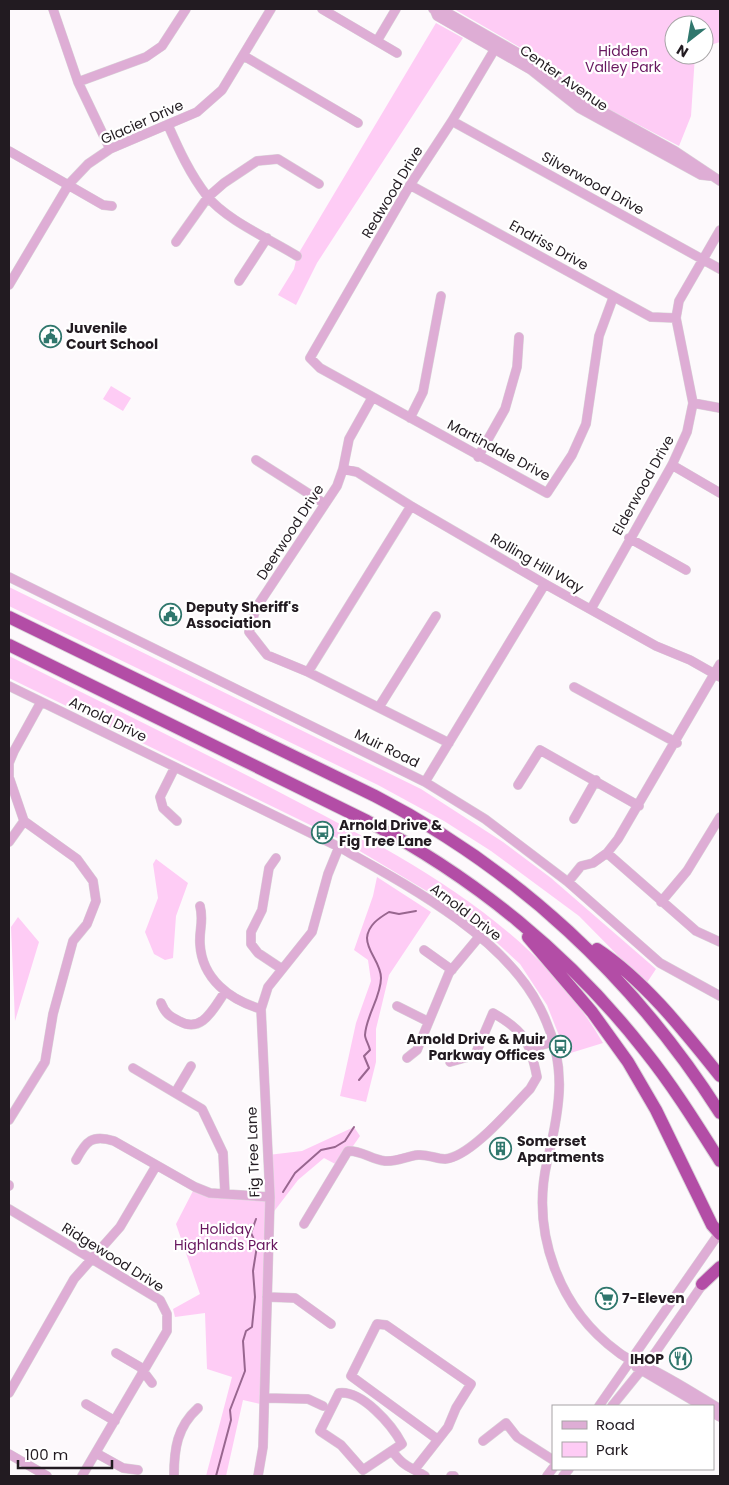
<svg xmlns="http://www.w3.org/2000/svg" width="729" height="1485" viewBox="0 0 729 1485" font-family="Poppins,sans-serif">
<rect width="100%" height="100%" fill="#fdf9fc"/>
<path fill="#feccf5" d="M454,9H720V42L704,47V25H674V55H695L691,116L679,146L591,100L540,59Z
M436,23L463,38L317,263L296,305L278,295L294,269L297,256Z
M111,386L131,398L123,411L103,399Z
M9,587L421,789L503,842L551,878L656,969L646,984L579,916L491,851L444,821L378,785L9,606Z
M9,656C99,701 189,745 279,792C399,855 532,920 603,1043L564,1055L560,1038L547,1005L520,964L483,930L440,899L343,841L9,678Z
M156,859L188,883L176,916L173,958L165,960L154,954L145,932L158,898L153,864Z
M377,877L431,912L389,975L376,1029V1062L366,1102L340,1096L356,1023L371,981L368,960L354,950L373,896Z
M18,917L39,942L15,1021L11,927Z
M354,1127L360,1136L339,1166L324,1158L298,1180L269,1218L264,1405L243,1400L226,1476H206L232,1377L207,1369L205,1313L175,1317L173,1309L200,1294L176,1224L195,1187L269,1197L268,1155L302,1151Z"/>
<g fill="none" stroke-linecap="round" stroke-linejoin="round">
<path stroke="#98668f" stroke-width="2" d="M359,1080L369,1068L364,1056L370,1050C369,1045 365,1039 365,1035C366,1016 381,997 381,978C381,963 367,952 367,938C368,925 379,918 389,912L399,914L416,911
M283,1192L295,1173L321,1150L335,1147L345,1141L354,1127
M216,1476L231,1420L230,1410L245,1371L243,1341L246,1331L252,1327L255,1297L253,1271L257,1246L251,1233L256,1219"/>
<defs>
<path id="minor" d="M53,9L78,82L110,149
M322,9L397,53
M433,9H441L534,62L582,100L675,151L720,181
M434,9L437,16L531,70L579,108L701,175L710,176
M377,41L396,9
M499,42L452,121L410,185L310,358L320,368L547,493L572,455L586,424L599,336L613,298
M244,56L358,123
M78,82L146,57L162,46L186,9
M452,121L720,269
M168,125C179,150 190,174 207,196C226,220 270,239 297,256
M9,151L103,205L112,206
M410,185L651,317L676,318
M176,242L208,197L224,183L257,161L278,159L319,184
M239,281L267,238
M9,285L69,184L88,164L110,149L197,112L222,90L271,9
M372,398L349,439L343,469L337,486L256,608L249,632L267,655L308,672L449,743
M693,403L720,408
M410,418L423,392L441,296
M478,457L505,409L517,367L519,337
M256,460L325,504
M672,465L720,493
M343,469L357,472L411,506L545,584L656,646L690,660L720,677
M629,538L686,570
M9,577L425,782L485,819L568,882L660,963L720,996
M591,609L672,465L687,432L693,403L676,318L679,301L720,230
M308,672L411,506
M9,686L339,847C407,885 504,936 540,1008C568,1063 561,1105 547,1162C531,1233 559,1309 618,1352C626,1359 635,1361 645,1366C671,1378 695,1394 720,1409
M574,687L677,743
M379,707L436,616
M175,767L160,797L163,808L177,821
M425,782L545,584
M518,785L540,750L639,806
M574,819L596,780
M9,842L24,821
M607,853L696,931L720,942
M276,858L269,868L262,910L251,932V944L258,953L282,969
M568,882L581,866L593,863L607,853L618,839L720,664
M661,902L687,871L720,817
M200,906C204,921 199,929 200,944C202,979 230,1000 261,1009
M424,950L452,970
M161,1003C165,1013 169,1016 179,1021C202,1034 213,1009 225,992
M397,1006L427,1021
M531,1048L553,1042
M407,1058L417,1050L449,973L479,937
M133,1068L202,1109L223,1153L225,1194
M175,1093L191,1066
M9,1120L45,1062L53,1014L73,941L87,924L96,901L93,881L77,859L24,821L9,777V763L14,751L41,702
M76,1160C86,1141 92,1134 114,1141L195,1187L210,1193L270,1197
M9,1185V1186
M9,1209L160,1300L167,1314V1331L82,1476
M304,1224L348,1151C361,1150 372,1160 385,1161C397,1162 407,1156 418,1155C427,1154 436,1159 445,1159C471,1157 512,1107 530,1089L537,1077C530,1042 525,1031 493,1013L475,1055L450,1062
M267,1297L295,1298L331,1324
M116,1353L140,1367L152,1383
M636,1367L702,1406
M9,1393L74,1279L120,1227L156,1166
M339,1393C362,1390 392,1425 402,1444L363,1470L341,1445L320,1431Z
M265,1398L308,1399L323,1406
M86,1404L115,1421
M599,1406L720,1232
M612,1406L655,1353L705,1281
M713,1413L720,1417
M483,1441L506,1423L517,1437L553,1460
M392,1451C406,1469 408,1465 425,1476
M96,1453L123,1468L138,1470
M9,1454L47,1476
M415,1469L448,1427L456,1408L471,1384L386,1325L377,1324L351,1376L437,1439
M174,1476C174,1449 177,1427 198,1408
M258,1476L263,1447L270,1197L261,1009L268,987L312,932L328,874L339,847
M451,1476H454
M547,1476L553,1468
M563,1476L569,1469"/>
<path id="highway" d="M9,617L375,796C517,869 634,978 720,1113
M9,645L367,821C474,877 570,955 645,1051C673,1086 696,1123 720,1161
M528,937L592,1012L628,1062L656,1110L712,1225L720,1234
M597,949C645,981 684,1031 720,1076
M702,1284L720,1267"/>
</defs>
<use href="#minor" stroke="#dad5d9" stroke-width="10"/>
<use href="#highway" stroke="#dad5d9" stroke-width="14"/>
<use href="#minor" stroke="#deadd5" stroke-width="9"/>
<use href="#highway" stroke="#b34da6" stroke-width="12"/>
</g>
<defs>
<symbol id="civic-ring" viewBox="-11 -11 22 22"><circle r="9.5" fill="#fff" stroke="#30776d" stroke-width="1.5"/><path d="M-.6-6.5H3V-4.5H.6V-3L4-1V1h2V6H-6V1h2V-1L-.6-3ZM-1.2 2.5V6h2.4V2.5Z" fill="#30776d"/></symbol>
<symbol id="bus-ring" viewBox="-11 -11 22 22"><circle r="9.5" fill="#fff" stroke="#30776d" stroke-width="1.5"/><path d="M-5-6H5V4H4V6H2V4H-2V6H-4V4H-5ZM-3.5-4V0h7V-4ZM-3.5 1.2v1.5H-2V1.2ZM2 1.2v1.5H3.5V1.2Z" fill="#30776d"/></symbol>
<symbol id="building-ring" viewBox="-11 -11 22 22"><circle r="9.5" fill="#fff" stroke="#30776d" stroke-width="1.5"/><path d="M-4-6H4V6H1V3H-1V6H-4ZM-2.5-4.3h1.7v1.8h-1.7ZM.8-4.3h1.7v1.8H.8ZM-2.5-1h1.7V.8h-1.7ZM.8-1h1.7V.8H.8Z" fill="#30776d"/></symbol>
<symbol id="supermarket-ring" viewBox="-11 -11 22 22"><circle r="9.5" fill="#fff" stroke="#30776d" stroke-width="1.5"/><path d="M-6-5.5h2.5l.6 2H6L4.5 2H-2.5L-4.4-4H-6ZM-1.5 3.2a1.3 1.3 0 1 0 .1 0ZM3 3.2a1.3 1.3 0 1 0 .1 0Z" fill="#30776d"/></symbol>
<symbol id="restaurant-ring" viewBox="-11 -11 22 22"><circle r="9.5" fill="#fff" stroke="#30776d" stroke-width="1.5"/><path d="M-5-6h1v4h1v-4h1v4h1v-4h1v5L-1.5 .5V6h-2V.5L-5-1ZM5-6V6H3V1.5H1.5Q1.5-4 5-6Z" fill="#30776d"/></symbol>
</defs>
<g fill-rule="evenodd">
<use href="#civic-ring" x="38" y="324" width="25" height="25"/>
<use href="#civic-ring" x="158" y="602" width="25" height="25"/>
<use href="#bus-ring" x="310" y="820" width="25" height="25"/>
<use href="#bus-ring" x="548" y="1034" width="25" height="25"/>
<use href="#building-ring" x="488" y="1136" width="25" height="25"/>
<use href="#supermarket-ring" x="594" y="1286" width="25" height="25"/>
<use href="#restaurant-ring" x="668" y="1346" width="25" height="25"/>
</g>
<g text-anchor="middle" stroke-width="4.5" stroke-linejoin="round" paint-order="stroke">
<g font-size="14" fill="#67165e" stroke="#fff">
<text x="623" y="56">Hidden<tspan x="623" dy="16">Valley Park</tspan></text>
<text x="226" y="1234">Holiday<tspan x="226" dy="16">Highlands Park</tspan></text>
</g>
<g font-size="14" fill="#221b21" stroke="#fff">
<text transform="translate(564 78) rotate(35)" y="5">Center Avenue</text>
<text transform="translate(142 122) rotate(-24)" y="5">Glacier Drive</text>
<text transform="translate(593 183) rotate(29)" y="5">Silverwood Drive</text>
<text transform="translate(392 192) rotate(-59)" y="5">Redwood Drive</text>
<text transform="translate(549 245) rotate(29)" y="5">Endriss Drive</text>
<text transform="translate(499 450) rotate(28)" y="5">Martindale Drive</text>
<text transform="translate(643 485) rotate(-61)" y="5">Elderwood Drive</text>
<text transform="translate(290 532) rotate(-57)" y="5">Deerwood Drive</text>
<text transform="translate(537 563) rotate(30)" y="5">Rolling Hill Way</text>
<text transform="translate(108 719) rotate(26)" y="5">Arnold Drive</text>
<text transform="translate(387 748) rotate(26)" y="5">Muir Road</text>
<text transform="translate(466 912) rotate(37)" y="5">Arnold Drive</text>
<text transform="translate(253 1152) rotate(-92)" y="5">Fig Tree Lane</text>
<text transform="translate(113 1257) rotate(32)" y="5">Ridgewood Drive</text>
</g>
<g font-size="14" font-weight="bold" fill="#221b21" stroke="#fff" text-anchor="start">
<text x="66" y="333">Juvenile<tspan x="66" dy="16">Court School</tspan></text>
<text x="186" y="612">Deputy Sheriff's<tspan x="186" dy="16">Association</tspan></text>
<text x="339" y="830">Arnold Drive &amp;<tspan x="339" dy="16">Fig Tree Lane</tspan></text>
<text x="545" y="1044" text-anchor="end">Arnold Drive &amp; Muir<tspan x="545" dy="16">Parkway Offices</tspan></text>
<text x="517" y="1146">Somerset<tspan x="517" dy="16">Apartments</tspan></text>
<text x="622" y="1303">7-Eleven</text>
<text x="664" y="1364" text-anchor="end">IHOP</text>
</g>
</g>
<rect width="729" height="1485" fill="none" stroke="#221b21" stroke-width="20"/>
<rect x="552" y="1405" width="162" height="65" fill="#ffffff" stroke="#a7a4a6"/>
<rect x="562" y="1421" width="25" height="8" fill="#deadd5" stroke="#a7a4a6"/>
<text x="596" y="1430" font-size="15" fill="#221b21">Road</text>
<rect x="562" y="1442" width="25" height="15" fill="#feccf5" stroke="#a7a4a6"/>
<text x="596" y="1455" font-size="15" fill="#221b21">Park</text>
<g transform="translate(689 40) rotate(211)"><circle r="24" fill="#ffffff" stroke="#a7a4a6"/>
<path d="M0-4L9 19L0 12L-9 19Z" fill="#30776d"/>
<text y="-8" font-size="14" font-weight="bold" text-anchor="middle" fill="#221b21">N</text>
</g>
<path d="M18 1460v8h94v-8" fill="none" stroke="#221b21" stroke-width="2.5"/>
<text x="25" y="1460" font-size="15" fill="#221b21" stroke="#ffffff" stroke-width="4" paint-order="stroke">100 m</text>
</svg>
